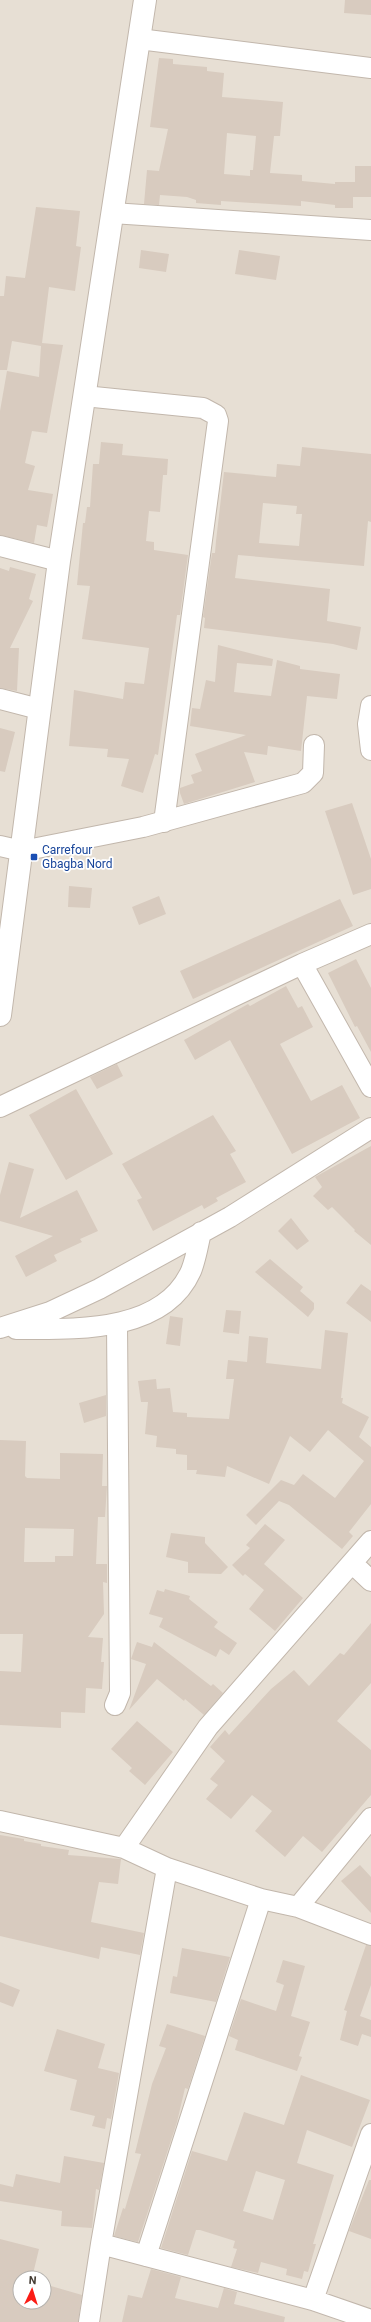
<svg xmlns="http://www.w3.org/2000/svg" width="371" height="2322" viewBox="0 0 371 2322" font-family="Roboto,sans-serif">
<rect width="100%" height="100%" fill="#f3eee6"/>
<path fill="#e7dfd4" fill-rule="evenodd" d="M0,0H371V2322H0ZM20,2278H44V2302H20Z"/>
<path fill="#d8cbbf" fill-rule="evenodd" d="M345,0H371V15L344,13Z
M159,58L173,59V64L207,67V71L224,73L222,97L283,102L280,136H274L270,173L302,175V181L335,184V182H355V166H371V197H353V208H335V205L301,201V206L221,201V205L196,203V200L187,197L160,195L159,205L144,204L147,170L159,171L168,129L150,127ZM227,133L256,136L253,170H250V176L224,174Z
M36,207L80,211L76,246L81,247L75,291L49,287L42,343L63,345L47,433L32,431L25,463L35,466L28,490L53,494L47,527L37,525L34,543L0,535V411L7,371L39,377L41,346L12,341L7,370H0V296H4L6,276L25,278Z
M141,250L169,254L166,272L139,268Z
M239,250L280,256L276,280L235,274Z
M101,442L123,444L122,455L168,459L167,475H163L160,512L149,511L146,541L154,542V550L188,555L180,615H177L158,755L155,754L143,793L121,786L129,759L107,757L108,749L69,746L74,690L123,699L125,682L144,684L149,648L82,639L90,586L77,585L83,523H85L87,507H90L93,464H99Z
M302,447L371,454V522L368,521L364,566L238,555L235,578L330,589L327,621L361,627L357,650L333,644L204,628L205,618L203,617L212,553H215L216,541L224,472L276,477L277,464L300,466ZM263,503L297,506L296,514H302L299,546L259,543Z
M10,567L36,574L29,599L33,601L10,648H19L17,691L0,688V568L9,571Z
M218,645L273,659L272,666L237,663L234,692L271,696L277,660L300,666V669L340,674L337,699L307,696L301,751L268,746L267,755L244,752L255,782L184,804L180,793V788L194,783L191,775L202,771L195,754L246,735L190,726L192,708L200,709L206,680L215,682Z
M0,728L15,732L5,772L0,771Z
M352,803L371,859V889L353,895L325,811Z
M69,886L92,888L90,908L68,907Z
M159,896L166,914L139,925L132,907Z
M340,899L353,926L193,999L180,971Z
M356,959L371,988V1052L357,1026L355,1027L328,973Z
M286,986L298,1008L302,1006L313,1027L280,1044L311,1101L342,1085L360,1118L292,1154L230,1040L195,1060L184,1040L248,1004L250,1006Z
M117,1064L123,1076L97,1089L90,1077Z
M76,1089L113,1154L66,1180L29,1115Z
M213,1115L236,1151L230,1154L246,1182L216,1198L218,1201L204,1209L202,1205L153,1231L137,1200L142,1198L122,1164Z
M371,1146V1245L354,1231L355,1230L332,1207L328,1210L313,1196L322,1187L315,1177Z
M9,1162L34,1169L20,1218L77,1190L98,1231L80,1239L82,1242L54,1255L57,1261L26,1277L15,1256L53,1236L0,1221V1195Z
M291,1218L309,1241L297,1250L278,1231Z
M270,1259L303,1287L300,1291L314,1303V1309L308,1317L255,1272Z
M361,1284L371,1291V1322L346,1303Z
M226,1310L241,1311L239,1334L223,1332Z
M170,1316L183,1318L180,1346L166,1344Z
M325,1330L348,1333L341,1398H343L342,1403L369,1417L359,1437L371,1447V1504L349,1532L353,1536L342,1549L289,1505L279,1501L256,1525L246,1515L281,1480L294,1485L303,1474L335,1498L364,1461L328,1430L310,1452L290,1436L269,1484L227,1466L225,1477L196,1474L197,1470H187V1455L176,1454V1449L156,1447L157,1436L145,1434L148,1402H141L138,1381L156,1379L157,1389L170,1388L173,1412L187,1413V1417L229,1419L234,1379H226L228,1360L247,1362L249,1336L268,1338L266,1363L321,1369Z
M106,1395V1416L84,1423L79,1403Z
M0,1440L26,1441L25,1476L27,1478L60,1479V1453L103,1454L102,1486H107L105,1517H98L96,1564H107V1583L103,1582L104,1614L88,1637L103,1638L101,1662H104L102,1689L86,1688L85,1713L61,1712V1728L0,1725V1671L21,1672L23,1634H0ZM25,1528L74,1529L73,1556H55V1562H24Z
M265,1524L285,1540L264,1564L303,1598L275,1631L249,1609L264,1590L245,1574L243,1576L232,1565L250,1548L246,1545Z
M171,1533L205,1537V1543L228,1567L221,1574L188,1573V1562L166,1557Z
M165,1589L190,1596L189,1599L218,1622L214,1627L237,1643L229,1655L220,1649L216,1657L159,1627L163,1618L149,1614L157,1590L164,1592Z
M371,1623V1683L337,1721L371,1750V1795L322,1852L303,1836L285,1857L255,1831L272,1811L252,1795L231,1819L206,1799L218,1785L210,1779L225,1761L210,1747L225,1730L229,1735L271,1689L294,1670L309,1686L340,1653L344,1655Z
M137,1642L152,1647L154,1642L211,1686L213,1684L223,1693L204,1715L185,1699L184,1701L157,1679L129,1710L146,1664L131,1659Z
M137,1721L173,1752L145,1785L129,1771L132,1768L111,1749Z
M0,1835L24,1839V1841L41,1844V1846L69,1850L68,1855L121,1859L118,1884L99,1882L91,1922L144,1933L140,1955L101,1947L99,1959L0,1936Z
M360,1865L371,1877V1913L341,1881Z
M366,1945L371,1946V1985L360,2016L371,2020V2037L362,2034L358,2046L340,2040L347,2011L344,2010Z
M182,1948L230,1957L216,2002L170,1993L173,1976L177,1977Z
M283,1960L305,1966L291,2016L310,2022L299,2056L302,2057L297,2071L235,2050L238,2040L229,2036L241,1999L276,2011L284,1985L276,1982Z
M0,1982L20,1990L13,2007L0,2002Z
M167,2024L205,2036L188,2089L185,2088L177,2122L138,2242L114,2236L123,2208L125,2209L141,2154L135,2153L152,2084L166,2048L159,2046Z
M57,2029L105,2044L98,2068L119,2073L111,2119L107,2118L105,2129L92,2126L95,2116L70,2110L77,2080L44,2071Z
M301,2075L370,2100L352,2147L307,2130L297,2163L334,2175L313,2244H316L308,2272L304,2271L302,2279L286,2275L287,2269L261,2262L258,2273L231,2267L237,2249L233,2248L235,2241L200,2230H196L188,2255L161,2248L192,2151L227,2161L244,2112L284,2125ZM256,2171L285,2180L273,2220L243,2211Z
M64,2156L104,2163L99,2190L96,2189L92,2228L61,2226L62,2211L0,2201V2184L13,2187L16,2174L60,2183Z
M369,2180H371V2239L349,2231Z
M0,2239L39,2249L32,2278H20V2302H44V2284L82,2295L78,2322H0Z
M151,2269L181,2277L175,2298L218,2308L224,2288L237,2292L234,2304L285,2317L284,2322H122L128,2295L142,2298Z"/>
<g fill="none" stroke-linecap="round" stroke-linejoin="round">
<defs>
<path id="minor" d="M139,39L371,68
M112,213L371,230
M84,396L203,408L216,415L218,421L164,822
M0,546L59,561
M0,699L39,709
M371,706L368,724L371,750
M0,846L22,851L143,827L303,783L313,773L314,745
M302,964L371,1087
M0,1107L302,964L371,934
M0,1328L50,1312L99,1289L230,1217L371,1128
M16,1329C73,1329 163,1334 191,1271C196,1259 198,1245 201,1232
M352,1563L371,1581
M115,1705L120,1693L117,1324
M0,1821L124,1848L167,1868L261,1899L298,1907L371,1935
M124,1848L208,1727L371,1541
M167,1868L101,2244L313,2300L371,2320
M298,1907L371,1818
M146,2256L261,1899
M313,2300L371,2134
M89,2322L101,2244"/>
<path id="tertiary" d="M0,1015L59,561L145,0"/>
</defs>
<use href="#minor" stroke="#c2b7ac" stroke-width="22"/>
<use href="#tertiary" stroke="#c2b7ac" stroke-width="24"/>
<use href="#minor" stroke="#fff" stroke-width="20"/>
<use href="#tertiary" stroke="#fff" stroke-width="22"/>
</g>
<rect fill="#1a4fb4" stroke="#fff" stroke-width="1.5" x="30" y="853" width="8" height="8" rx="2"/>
<g text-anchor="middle" stroke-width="3.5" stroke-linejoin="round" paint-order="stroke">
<g font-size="12" fill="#164399" stroke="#fff" text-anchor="start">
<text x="42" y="854">Carrefour<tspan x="42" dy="14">Gbagba Nord</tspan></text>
</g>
</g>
<g transform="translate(32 2290) rotate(4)"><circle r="19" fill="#ffffff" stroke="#b5b2ae"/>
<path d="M0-3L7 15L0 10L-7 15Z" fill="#fb1c15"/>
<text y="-6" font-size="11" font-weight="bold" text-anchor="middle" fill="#463e35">N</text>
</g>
</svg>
